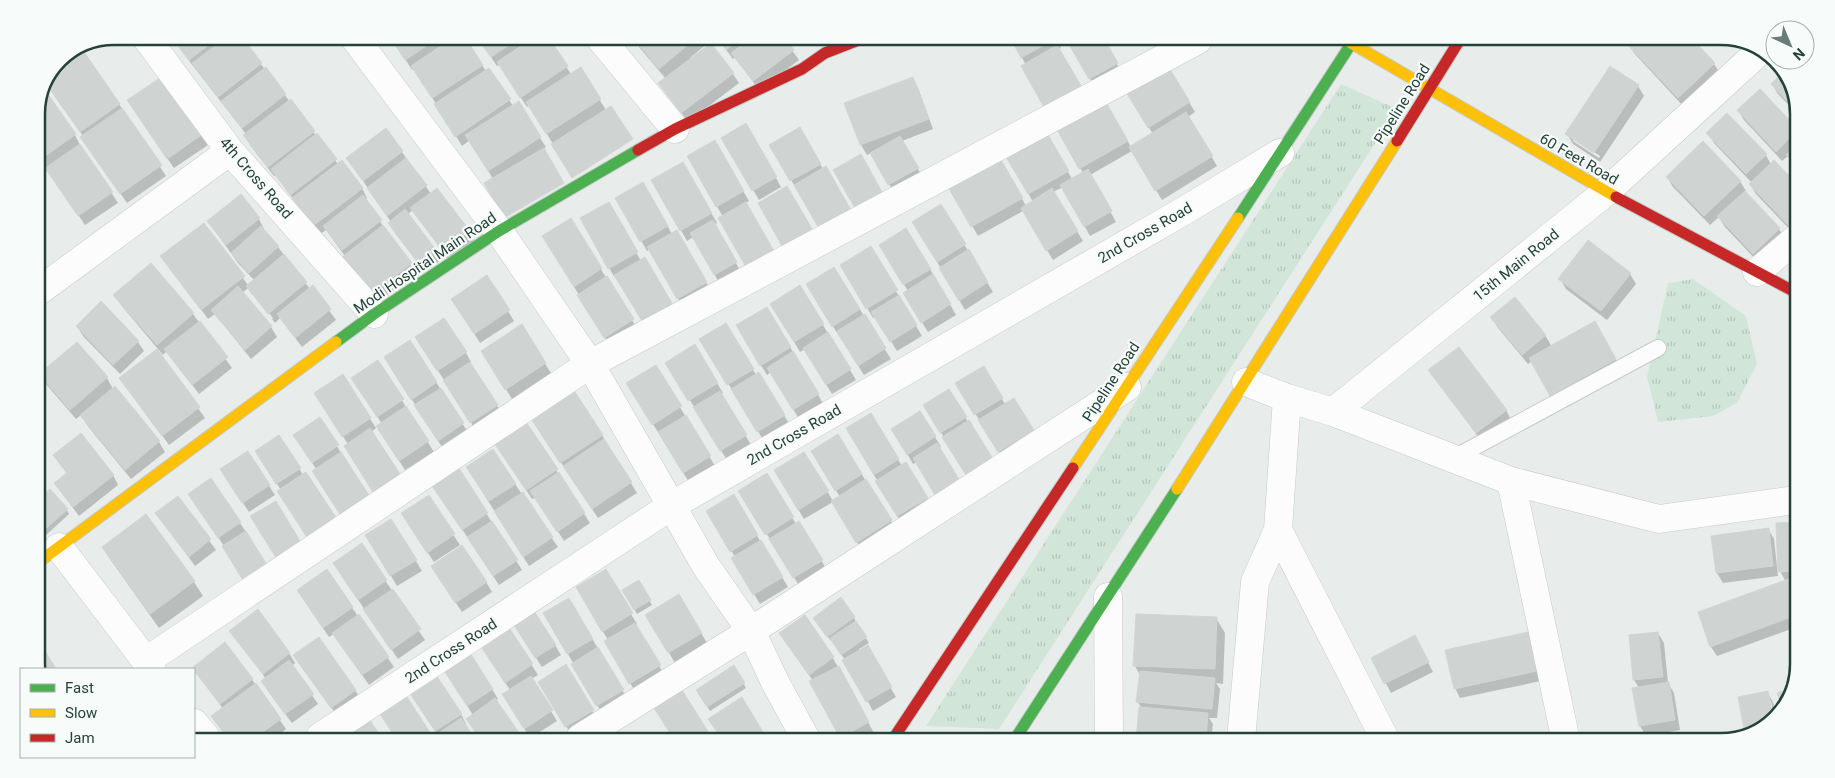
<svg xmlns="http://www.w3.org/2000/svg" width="1835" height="778" viewBox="0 0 1835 778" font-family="Roboto,sans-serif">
<defs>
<pattern id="grass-tufts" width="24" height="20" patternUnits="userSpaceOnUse" patternTransform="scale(1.25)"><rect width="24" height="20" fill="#d1e6d8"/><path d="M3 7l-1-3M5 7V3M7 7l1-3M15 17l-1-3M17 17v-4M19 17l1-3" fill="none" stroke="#b3c6ba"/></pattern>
</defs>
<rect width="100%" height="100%" fill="#e8edeb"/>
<path fill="url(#grass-tufts)" d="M1341,84L1397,109L999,729L926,726Z
M1693,279L1746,316L1757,364L1737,403L1713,416L1658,422L1647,377L1668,283Z"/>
<path fill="#0003" fill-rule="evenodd" d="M174,36L240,37L338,164L362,188L367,198L365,200L416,273L376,304L345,256L326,230L319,235L276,175L274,176L250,145L245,135L246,134L180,49Z
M391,37H463L486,71L489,69L513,106L540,138L546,147L493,179L470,140L462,146L414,68L412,70Z
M478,38H547L571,74L580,69L606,110L553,144L529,105L527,107L500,65L497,66Z
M634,38H705L708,43L690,58L733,74L739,83L688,122L660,83L666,79L639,47Z
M717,38L784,39L799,60L759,90L735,57L733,59Z
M1012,39L1056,40L1061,48L1026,65Z
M1065,40H1103L1122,73L1096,89L1070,44L1068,45Z
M1630,42H1693L1714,64L1720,73L1684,107L1634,53L1628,43Z
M1165,62L1195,112L1188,117L1217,166L1162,200L1132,151L1090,175L1116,222L1090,236L1063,187L1053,192L1083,241L1053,260L1023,211L978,236L950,187L1000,159L1026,206L1033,202L1008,157L1047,135L1072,179L1083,173L1056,125L1103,98L1131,147L1153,134L1124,87Z
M1610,68L1638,86L1644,96L1600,162L1573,144L1567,134ZM1573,138L1600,156L1599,158L1573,141Z
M1785,72L1799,109V116L1778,94L1772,84Z
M913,79L918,88L933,129L902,141L923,178L895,194L871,153L867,155L861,145L846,104Z
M47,85L119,104L166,176L127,203L88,147L83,136Z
M1760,90L1798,131V170L1788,156L1782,161L1744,120L1738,110Z
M36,109L75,135L80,145L118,203L85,225L47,168L43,171L36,162Z
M134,110L202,135L208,145L174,168Z
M1727,115L1766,155L1771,165L1798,187L1797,235L1796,236L1756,194L1750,184L1752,183L1714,143L1708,133Z
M746,125L781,187L759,200L723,138Z
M800,129L823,169L797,190L771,145Z
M714,142L749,201L723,217L689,157Z
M402,152L431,194L469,231L474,241L449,261L413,210L408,214L441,260L425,272L395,233L390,223L391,222L348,159Z
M682,163L717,223L714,225L741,272L720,284L693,237L687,241L653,180Z
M1667,177L1740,181L1746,191L1745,192L1779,229L1785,239L1759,263L1725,227L1719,217L1710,225L1673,187Z
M643,183L672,234L677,231L712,293L684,309L650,249L647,251L617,198Z
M787,187L816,239L789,255L759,203Z
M608,203L641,261L644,259L676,314L649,330L617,277L615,278L581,219Z
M941,206L993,292L965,310L914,222Z
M259,219L264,229L263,230L278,247L310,289L312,287L336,320L302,347L280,318L275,323L272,319L273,318L253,294L252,295L248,288L242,293L271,327L277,337L251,359L215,314L208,319L162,256L204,225L248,285L254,280L238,263L208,221Z
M571,220L638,330L611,347L549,246Z
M871,248L922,336L897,351L876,317L873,318L842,266Z
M886,256L930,269L956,315L928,332L904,293L908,291Z
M151,264L193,314L232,368L199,394L167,351L163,355L121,305L115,295Z
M834,268L891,359L864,375L813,295Z
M1630,274L1636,284L1607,320L1566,289L1560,279Z
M487,277L514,321L480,343L459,309Z
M800,287L856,380L832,394L805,349L800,352L772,304Z
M1492,318L1545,335L1552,347L1594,323L1621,369L1557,406L1532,361L1528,364L1498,328Z
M726,325L756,375L759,374L790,425L764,441L701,340Z
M77,326L138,342L144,351L120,374L83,336Z
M521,326L551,373L512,399L488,361Z
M743,336L790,347L824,405L799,419L771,372L767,375Z
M410,341L469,434L444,450L391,367Z
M423,347L466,353L471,362L470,364L503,415L477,432Z
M157,351L205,418L169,445L121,378Z
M378,362L434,452L405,470L383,436L382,424L359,388Z
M667,363L717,383L723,393L721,394L751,445L727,460Z
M656,367L715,466L689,482L628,384Z
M983,367L1005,404L1014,399L1038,440L1005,461L956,383Z
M1430,371L1506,410L1511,420L1482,442Z
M40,374L107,378L113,389L115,388L159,442L165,452L131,479L87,425L81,415L76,419L46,384Z
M342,376L376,428L371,432L405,485L380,501L351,456L348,444L321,404Z
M36,384L44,396L36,403Z
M949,391L968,422L972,485L925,405Z
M920,412L941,447L939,448L942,504L917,462L913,464L893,429Z
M871,415L902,466L906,464L933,508L903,526L848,429Z
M320,419L343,456L316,469L301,445Z
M540,431L602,435L637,493L598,518Z
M279,436L303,475L281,490L262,461Z
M838,436L897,531L863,552L833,502L804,519L775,471L804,453L833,501L840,497L818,461Z
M247,452L275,495L249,512L227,479Z
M502,453L556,470L590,523L564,541L536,497L532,499Z
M54,456L113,475L118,485L79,516L55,484L67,474Z
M457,467L522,570L499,585L438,493Z
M766,475L796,524L799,523L827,570L800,587L740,491Z
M473,477L515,484L558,547L529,566Z
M733,496L788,587L760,604L733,559L735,557L708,511Z
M428,497L460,545L434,562L408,523Z
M178,498L216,550L195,566L157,514Z
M196,504L240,523L246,532L224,546Z
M67,510L69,514L45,536L36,526Z
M146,516L194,582L203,596L159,628L112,562L103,548Z
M391,520L422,571L397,586L367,535Z
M1795,523L1794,628L1717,656L1711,647L1699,613L1786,582L1780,571Z
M1768,529L1774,539L1778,576L1723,583L1717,573L1712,537Z
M36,535L40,542L36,545Z
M361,544L425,640L398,659L340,573Z
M326,571L394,667L369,685L334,634L329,637L304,600Z
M605,571L637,624L635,625L665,676L636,693L606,642L608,640L577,588Z
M438,577L486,582L492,592L462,612Z
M639,582L652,605L637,614L623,591Z
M679,596L707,643L675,663L647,615Z
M569,599L628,700L603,715L545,614Z
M805,617L833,658L874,733L862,739H842L811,682L813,681L781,634Z
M854,617L856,623L869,643L859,649L860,651L867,647L896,697L873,711L845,660L832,640L831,641L817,623Z
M1216,618L1225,633L1223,684L1216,683L1220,689L1217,718H1209L1213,724L1211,740H1138L1141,707L1137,701L1140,675L1135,666Z
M231,631L289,653L295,663L292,666L318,704L292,723L268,691L266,679Z
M510,631L538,675L531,679L557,721L530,738L509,704L510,690L489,658Z
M1528,633L1533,643L1541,681L1460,698L1455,688Z
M1658,633L1664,643L1668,683L1674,693L1680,730L1646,736L1640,726L1639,688L1634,680Z
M521,635L555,645L561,655L542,667Z
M225,644L256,685L286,729L276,737L226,736L219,726L223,709L194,668Z
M1420,647L1433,672L1391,693L1373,658Z
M301,665L355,690L361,700L338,717Z
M566,666L598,721L572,736L539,682Z
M734,667L746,688L710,711L697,691Z
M450,679L492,689L498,699L495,701L521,737H479L467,719L473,715Z
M1767,692L1773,702L1776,715L1774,716L1771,701H1769L1765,729L1747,734L1739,698Z
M417,702L461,714L466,724L464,725L472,737H439Z
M710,719L762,732L766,738L773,734L776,738H722Z"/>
<path fill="#cfd4d2" stroke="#d1d6d4" d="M176,36L219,37L189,60L173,39Z
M227,37H242L262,63L218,97L192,63Z
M390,37H440L405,60Z
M454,37H465L483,65L432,98L411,66Z
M477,38H520L491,57Z
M533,38H549L568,66L520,98L497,62Z
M633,38H696L659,69Z
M718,38H741L726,50Z
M750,39H786L794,50L753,81L731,53Z
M1011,39L1053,40L1021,58Z
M1070,40H1105L1118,63L1089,79L1067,41Z
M1628,42H1695L1715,63L1678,98L1626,43Z
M711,43L734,73L681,113L658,83Z
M1057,45L1083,89L1046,111L1021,66Z
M82,49L120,104L80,132L47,85L55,67Z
M1165,61L1190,102L1148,128L1123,87Z
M1610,66L1639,85L1594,153L1565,134Z
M266,67L286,94L242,128L221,101Z
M581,67L601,99L546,134L526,102Z
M489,68L511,99L455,137L434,104Z
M1784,71L1799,109V114L1771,84Z
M163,76L203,134L167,159L127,100Z
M913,77L929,119L860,145L844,103Z
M1760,89L1798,129L1776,152L1737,110Z
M45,90L76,134L37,162L36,109Z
M1103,97L1128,141L1079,169L1054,124Z
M291,99L315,131L268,167L243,135Z
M519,101L541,137L488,171L465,135Z
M611,106L633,139L572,178L551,144Z
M122,108L162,165L120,194L80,137Z
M1186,112L1213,156L1155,191L1129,147Z
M1727,113L1767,154L1746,174L1706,133Z
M746,123L777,177L752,191L721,138Z
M800,127L821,164L790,181L769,145Z
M386,128L403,151L363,181L346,158Z
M317,133L337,159L290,195L271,169Z
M1047,133L1069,171L1028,194L1006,157Z
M900,136L919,168L888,185L870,153Z
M715,140L744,191L716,207L687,156Z
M1703,141L1741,181L1704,216L1666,177Z
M80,144L113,192L78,216L45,168Z
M1798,144V167L1786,155Z
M544,148L564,183L504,218L484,183Z
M861,154L882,192L855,208L833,170Z
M406,158L427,185L387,216L367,188Z
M1000,158L1023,198L971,227L948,187Z
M342,160L363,188L313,226L292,198Z
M1774,160L1798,185V220L1790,227L1749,184Z
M683,162L712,213L680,231L651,180Z
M826,166L852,212L820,230L794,185Z
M1088,169L1112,211L1084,227L1060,185Z
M643,182L668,226L640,242L615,198Z
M787,186L812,229L782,246L758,203Z
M437,188L470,231L443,251L410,208Z
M1052,188L1078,231L1046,251L1021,208Z
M1745,191L1780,228L1753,254L1717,216Z
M241,194L260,218L226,245L207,221Z
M363,195L382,220L342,250L323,226Z
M609,202L638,252L608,269L580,218Z
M746,202L778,258L750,274L718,218Z
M941,204L966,244L937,262L912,222Z
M405,209L436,250L419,263L388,223Z
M571,218L602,268L574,287L542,236Z
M713,220L737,262L714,275L690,233Z
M204,223L245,276L201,310L160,256Z
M383,225L412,263L369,295L341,258Z
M261,226L279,246L249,273L231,253Z
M906,228L931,269L903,285L879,245Z
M677,230L707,282L677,299L647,247Z
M1588,240L1631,273L1601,311L1558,279Z
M871,246L898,290L866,309L840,265Z
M969,249L988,282L959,301L939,268Z
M284,254L307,282L268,314L246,286Z
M645,257L672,303L642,321L614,275Z
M151,263L194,313L157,345L113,295Z
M834,267L860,309L832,327L806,284Z
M933,274L951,304L921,323L903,293Z
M487,275L510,310L474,334L451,299Z
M607,276L634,319L604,338L577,295Z
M313,285L331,309L295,338L277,314Z
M800,285L824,324L794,342L770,304Z
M238,286L272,326L245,350L211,310Z
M899,295L917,325L890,342L871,312Z
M1515,297L1546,335L1522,355L1490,317Z
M101,301L139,341L113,365L76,326Z
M767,307L791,347L760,366L736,325Z
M865,314L886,348L858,366L837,331Z
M444,318L467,352L437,371L415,337Z
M200,321L228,357L192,385L164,349Z
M1595,321L1616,359L1550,396L1529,358Z
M726,323L754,369L727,385L699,339Z
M522,324L546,363L505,390L481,351Z
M828,332L851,369L826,385L803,348Z
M410,340L437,382L411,400L384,357Z
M77,342L108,377L70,410L39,374Z
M695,344L718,383L688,401L665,363Z
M1459,347L1507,410L1476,433L1428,370Z
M157,349L200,407L162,436L119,378Z
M793,351L819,394L793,410L767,368Z
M378,360L404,399L377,417L351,378Z
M470,362L498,405L470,423L443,380Z
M656,365L682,406L652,425L626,383Z
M984,366L1003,398L974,415L955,383Z
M759,372L785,415L757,432L731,389Z
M343,374L371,418L342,437L314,393Z
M115,386L160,441L125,470L80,415Z
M441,388L464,423L438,441L414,405Z
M949,389L967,417L940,433L923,405Z
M720,391L747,435L720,451L693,407Z
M575,392L603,435L560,463L532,420Z
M1014,398L1034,430L998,452L978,420Z
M406,406L429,441L399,461L376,426Z
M920,411L936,436L907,455L891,429Z
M871,413L899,459L874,475L846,428Z
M686,415L711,456L683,473L658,432Z
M320,417L339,445L312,463L293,435Z
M969,420L993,459L966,475L942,437Z
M526,422L558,469L526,490L494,443Z
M370,428L400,474L373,492L344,446Z
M81,433L114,475L73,507L54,483L67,473L53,455Z
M838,434L862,474L835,491L811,451Z
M279,435L301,468L276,484L255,451Z
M604,439L632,482L592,509L563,466Z
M937,443L960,481L935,495L913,458Z
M493,449L516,484L489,501L466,467Z
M248,451L270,485L242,503L220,469Z
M341,452L372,500L343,519L312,471Z
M804,452L829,491L798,510L774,470Z
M906,462L928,498L897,516L875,481Z
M457,465L488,513L462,530L430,483Z
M306,472L339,522L310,542L277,491Z
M559,472L585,513L557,532L530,491Z
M767,473L794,517L765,535L738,491Z
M211,478L241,522L218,538L188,494Z
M866,479L892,520L856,543L831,501Z
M50,489L68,509L42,532L36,526V501Z
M523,492L553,537L523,557L494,511Z
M734,494L758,535L730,552L706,511Z
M429,495L455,534L427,553L401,513Z
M178,496L211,539L189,557L155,513Z
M276,501L303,546L278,561L250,516Z
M146,514L195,581L150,614L102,547Z
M391,519L417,560L390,576L365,535Z
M492,521L518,560L493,576L467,537Z
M799,521L823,560L793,578L769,539Z
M1795,522L1794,571L1778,572L1776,523Z
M1769,528L1773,566L1716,573L1711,536Z
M246,531L270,570L246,585L222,546Z
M761,540L783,577L753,595L731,558Z
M362,543L387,580L358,600L333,563Z
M462,545L487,582L455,603L431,566Z
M327,569L353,607L323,628L297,590Z
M606,569L633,613L602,632L576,587Z
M1794,577V616L1710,647L1698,612Z
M639,580L651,600L634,610L622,590Z
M393,589L421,629L391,650L363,609Z
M679,594L702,633L668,653L645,615Z
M841,597L855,617L827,637L813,618Z
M569,598L593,639L567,654L543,613Z
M258,609L290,653L263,674L229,631Z
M534,611L556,645L535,658L514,625Z
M359,614L389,657L362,675L332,633Z
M1136,614L1217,617L1215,669L1133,666Z
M805,615L834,657L809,675L779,633Z
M856,621L867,637L841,655L830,638Z
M635,623L661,665L629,684L604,641Z
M510,629L533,664L505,683L482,648Z
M1528,632L1537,671L1454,689L1445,650Z
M1658,632L1663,677L1633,680L1629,635Z
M1415,635L1429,662L1384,684L1371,658Z
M319,637L356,690L331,708L293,655Z
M225,642L253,679L220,704L192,668Z
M868,645L892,687L866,702L842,660Z
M598,647L624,690L596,706L571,664Z
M45,651L56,669H36V656Z
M469,651L493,689L467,706L443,669Z
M289,660L314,694L285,714L261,681Z
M566,664L594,710L565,727L538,682Z
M734,665L745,683L707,707L696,690Z
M839,666L869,722L840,738L809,681Z
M1140,671L1215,678L1212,709L1136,702Z
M436,675L462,714L435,731L409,692Z
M531,676L553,710L524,729L502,694Z
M1669,682L1675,720L1639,726L1632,688Z
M256,683L281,719L256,737L226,736L211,716Z
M1793,687V694L1782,707L1777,693Z
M682,690L712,738H673L654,708Z
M1768,691L1773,718L1765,729L1745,734L1738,697Z
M407,697L431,734L427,737H395L380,714Z
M742,697L763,732L753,738H721L708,719Z
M495,698L520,734L515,737H479L466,719Z
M1139,707L1208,713L1206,740H1136Z
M366,714L381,737H338Z
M461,718L474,737H438L436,735Z
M774,732L778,738H764Z"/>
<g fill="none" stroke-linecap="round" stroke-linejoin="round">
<defs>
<path id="lane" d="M1452,459L1658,348"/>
<path id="street" d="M145,36L230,151L374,314
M354,37L499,231L590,364L706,566L751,631L775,682L806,739
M600,38L675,129
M1757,272L1797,238
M36,293L230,151
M1246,382L1287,398L1333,412L1606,192L1761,50
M1333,412L1511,481L1659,519L1795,500
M1511,481L1566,741
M1278,530L1386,741
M59,547L152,669
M1108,597L1109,740
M146,661L590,364L1198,40
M194,723L205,736
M320,737L671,506L1182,212L1280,153
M580,738L751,631L1127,387
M1241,740L1255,582L1278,530L1287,398"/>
<path id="fast" d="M1238,218L1353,41
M336,342L374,314L499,231L638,150
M1015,739L1177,489"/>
<path id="slow" d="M1351,43L1616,197
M1073,468L1238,218
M1177,489L1397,141
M36,564L336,342"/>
<path id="jam" d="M1397,141L1459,41
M638,150L675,129L802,69L825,53L861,39
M1616,197L1797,293
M893,739L1073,468"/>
</defs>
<use href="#lane" stroke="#c5cac8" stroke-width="18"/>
<use href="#street" stroke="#c5cac8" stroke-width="29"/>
<use href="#fast" stroke="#c3cbc8" stroke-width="13"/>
<use href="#slow" stroke="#c3cbc8" stroke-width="13"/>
<use href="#jam" stroke="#c3cbc8" stroke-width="13"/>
<use href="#lane" stroke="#fcfcfc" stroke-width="16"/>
<use href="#street" stroke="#fcfcfc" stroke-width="28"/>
<use href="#fast" stroke="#4caf50" stroke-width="11"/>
<use href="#slow" stroke="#ffc107" stroke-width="11"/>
<use href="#jam" stroke="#c62828" stroke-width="11"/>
</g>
<g text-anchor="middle" stroke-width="4.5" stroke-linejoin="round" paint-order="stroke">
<g font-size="15" fill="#24423a" stroke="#f7fbf9">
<text transform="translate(1402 104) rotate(-58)" y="5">Pipeline Road</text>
<text transform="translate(1579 159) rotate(30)" y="5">60 Feet Road</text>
<text transform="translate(256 178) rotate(49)" y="5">4th Cross Road</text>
<text transform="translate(1145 233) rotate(-30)" y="5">2nd Cross Road</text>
<text transform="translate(425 263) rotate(-34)" y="5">Modi Hospital Main Road</text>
<text transform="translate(1516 265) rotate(-39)" y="5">15th Main Road</text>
<text transform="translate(1111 382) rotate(-57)" y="5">Pipeline Road</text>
<text transform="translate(794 435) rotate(-30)" y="5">2nd Cross Road</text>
<text transform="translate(451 651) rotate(-33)" y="5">2nd Cross Road</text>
</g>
</g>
<path d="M0 0H1835V778H0ZM114 45H1721A69 69 0 0 1 1790 114V664A69 69 0 0 1 1721 733H114A69 69 0 0 1 45 664V114A69 69 0 0 1 114 45Z" fill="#f7fbf9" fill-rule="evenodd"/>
<path fill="none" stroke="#24423a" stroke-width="2.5" d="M114 45H1721A69 69 0 0 1 1790 114V664A69 69 0 0 1 1721 733H114A69 69 0 0 1 45 664V114A69 69 0 0 1 114 45Z"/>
<rect x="20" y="668" width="175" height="90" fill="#f7fbf9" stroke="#a3b1ad"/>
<rect x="30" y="684" width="25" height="8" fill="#4caf50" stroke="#a3b1ad"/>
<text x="65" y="693" font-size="15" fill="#24423a">Fast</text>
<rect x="30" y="709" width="25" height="8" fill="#ffc107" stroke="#a3b1ad"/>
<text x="65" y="718" font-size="15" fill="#24423a">Slow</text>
<rect x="30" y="734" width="25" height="8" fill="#c62828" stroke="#a3b1ad"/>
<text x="65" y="743" font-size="15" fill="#24423a">Jam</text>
<g transform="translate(1790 45) rotate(136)"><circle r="24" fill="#f7fbf9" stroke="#a3b1ad"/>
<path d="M0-4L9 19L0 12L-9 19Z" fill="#697e78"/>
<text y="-8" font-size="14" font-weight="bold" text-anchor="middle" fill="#24423a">N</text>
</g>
</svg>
